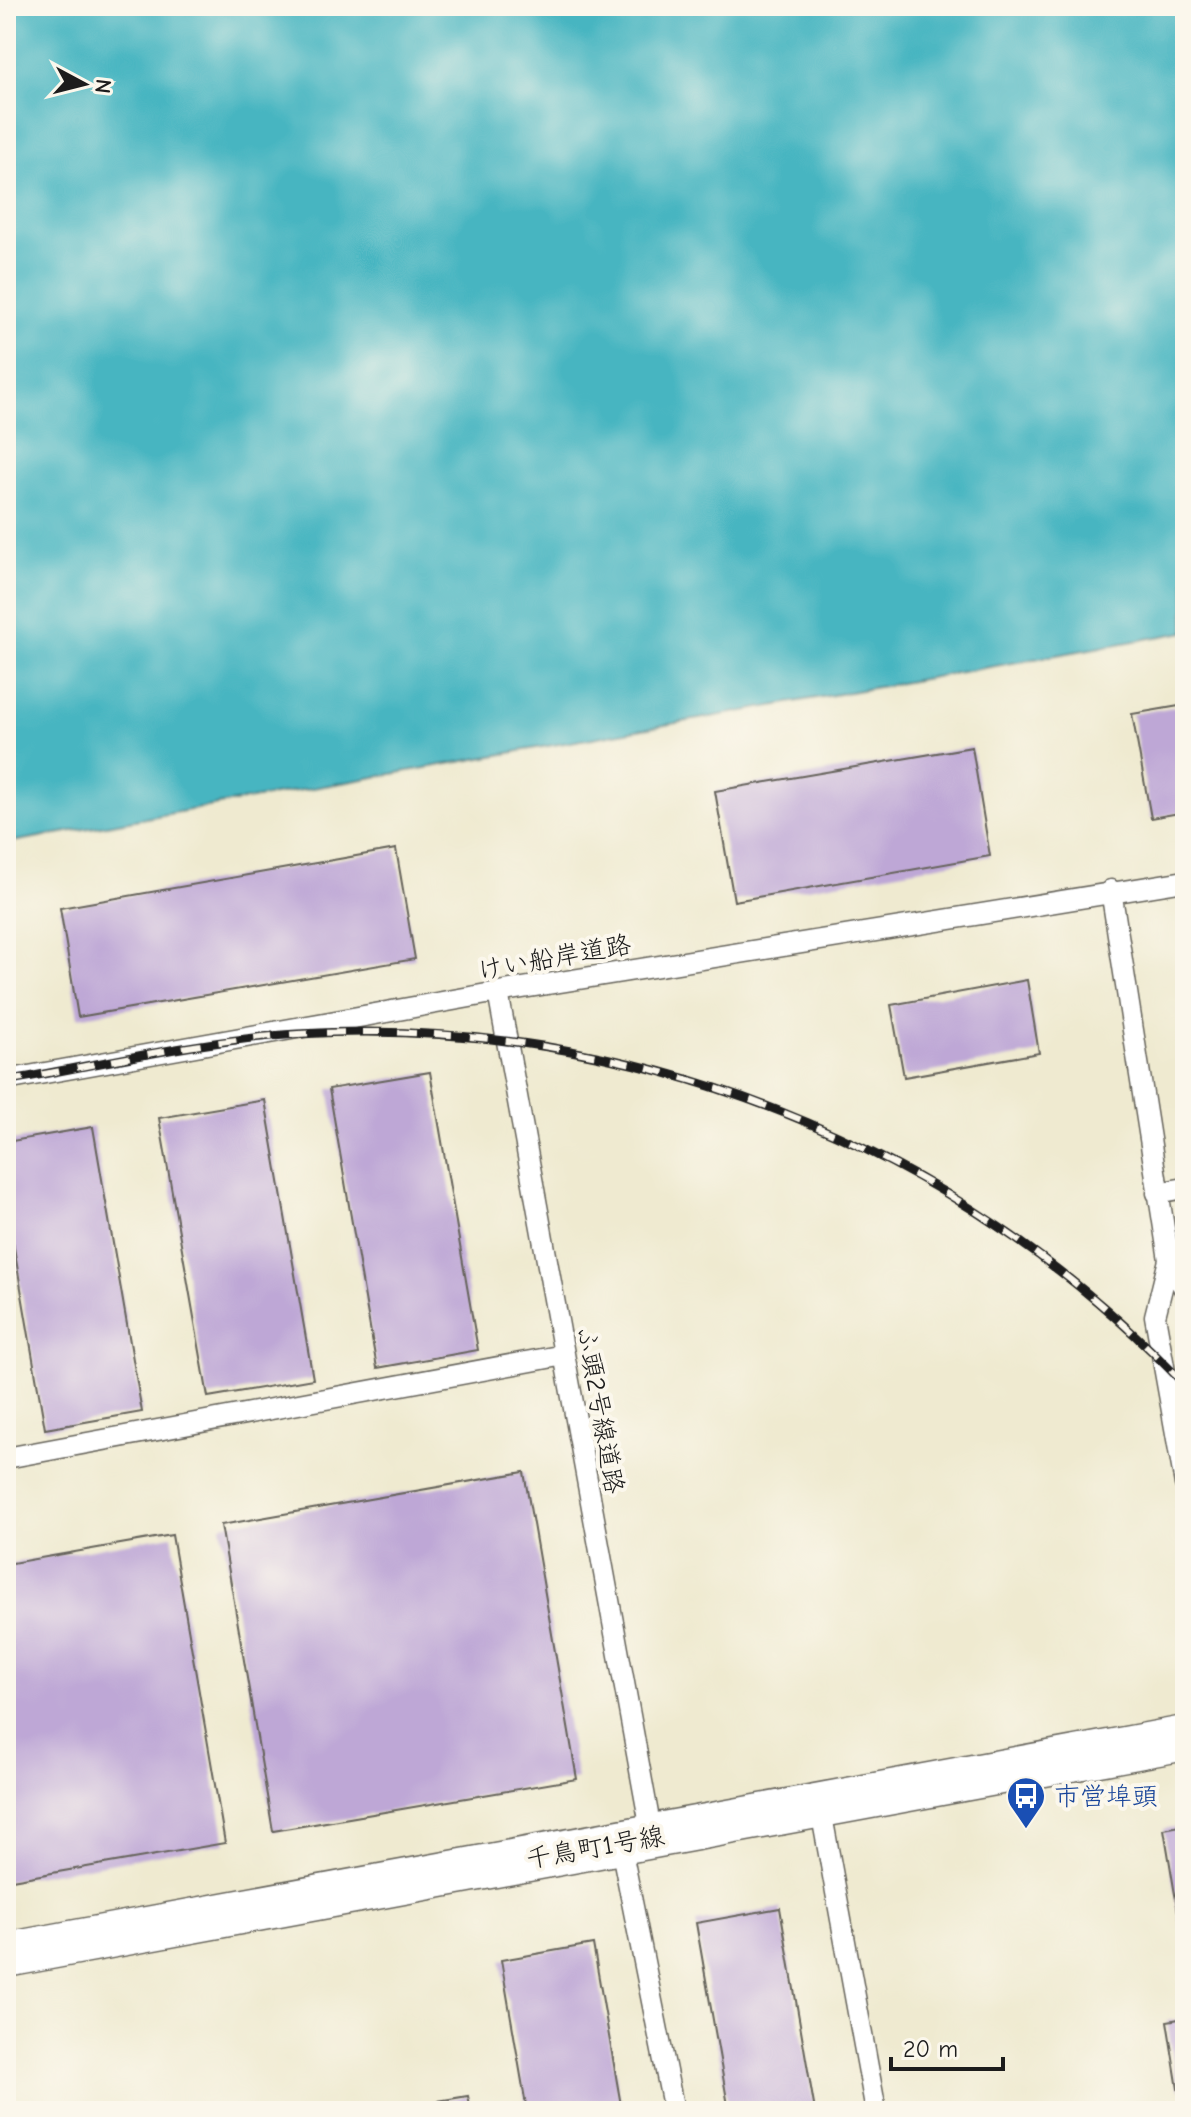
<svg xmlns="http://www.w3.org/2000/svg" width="1191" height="2117" viewBox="0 0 1191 2117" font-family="'Comic Neue','Klee One',sans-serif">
<rect width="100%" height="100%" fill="#fbf7ec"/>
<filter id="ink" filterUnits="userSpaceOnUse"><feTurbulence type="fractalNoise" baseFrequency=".0125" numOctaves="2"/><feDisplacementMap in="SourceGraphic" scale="16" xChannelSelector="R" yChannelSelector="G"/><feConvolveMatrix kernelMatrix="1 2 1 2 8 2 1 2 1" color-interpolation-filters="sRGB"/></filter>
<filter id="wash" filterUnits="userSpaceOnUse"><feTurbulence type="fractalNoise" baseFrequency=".006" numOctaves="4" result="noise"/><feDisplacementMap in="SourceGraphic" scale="32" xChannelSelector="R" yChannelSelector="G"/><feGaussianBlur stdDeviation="1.8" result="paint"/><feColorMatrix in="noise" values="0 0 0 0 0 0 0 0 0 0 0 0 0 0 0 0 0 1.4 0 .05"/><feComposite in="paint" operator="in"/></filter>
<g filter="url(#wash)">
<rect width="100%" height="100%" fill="#efead0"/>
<path fill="#47b5c1" stroke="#32686e" stroke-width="2" d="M6,6H1185V632L6,843Z"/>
<g id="blocks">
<path fill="#bea7d6" d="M1185,705V812L1151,818L1132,714Z
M972,747L990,856L734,901L715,791Z
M396,849L415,959L78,1017L60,908Z
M1027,980L1039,1053L904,1077L891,1005Z
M430,1072L478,1350L377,1368L329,1089Z
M265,1100L313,1379L208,1397L159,1118Z
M93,1127L142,1412L45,1429L6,1201V1142Z
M524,1472L577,1779L273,1831L221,1525Z
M172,1535L225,1843L6,1881V1564Z
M1185,1825V1942H1183L1164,1829Z
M780,1908L815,2111H729L696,1923Z
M593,1944L622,2111H527L501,1960Z
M1185,2018V2088L1178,2089L1167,2021Z
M468,2096L471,2111H391L390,2109Z"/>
</g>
</g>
<g filter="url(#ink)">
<use href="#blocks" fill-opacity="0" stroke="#66645b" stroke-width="2"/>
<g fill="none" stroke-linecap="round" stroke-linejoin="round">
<defs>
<path id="service" d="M1111,890L1169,1260L1185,1290
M498,992L652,1836
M6,1080L498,992L1185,881
M1157,1193L1185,1188
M1169,1260L1155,1316L1185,1484
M6,1458L564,1355
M820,1805L876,2111
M620,1842L674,2111"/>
<path id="tertiary" d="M6,1955L1185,1738"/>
</defs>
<use href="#service" stroke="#66645b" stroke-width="23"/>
<use href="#tertiary" stroke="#66645b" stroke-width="47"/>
<use href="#service" stroke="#fff" stroke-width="20"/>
<use href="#tertiary" stroke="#fff" stroke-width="44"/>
<defs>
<path id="rail" d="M6,1081C103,1064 199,1040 298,1034C631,1014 957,1144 1185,1385"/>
</defs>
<use href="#rail" stroke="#1c1c1c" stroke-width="9"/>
<use href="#rail" stroke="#fbf7ec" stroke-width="6" stroke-dasharray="18" stroke-linecap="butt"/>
</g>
</g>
<defs>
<symbol id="bus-pin" viewBox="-11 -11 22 30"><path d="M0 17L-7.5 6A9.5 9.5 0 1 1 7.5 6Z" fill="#1a4fb4" stroke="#fbf7ec"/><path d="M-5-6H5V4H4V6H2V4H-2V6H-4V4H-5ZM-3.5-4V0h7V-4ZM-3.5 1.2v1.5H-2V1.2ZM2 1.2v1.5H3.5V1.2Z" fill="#fff"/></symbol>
</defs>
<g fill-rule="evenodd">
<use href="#bus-pin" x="1004" y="1774" width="44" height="60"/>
</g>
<g text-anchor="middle" stroke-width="8" stroke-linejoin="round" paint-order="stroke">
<g font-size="26" fill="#1c1c1c" stroke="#fbf7ec">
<text transform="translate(554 957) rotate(-10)" y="9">けい船岸道路</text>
<text transform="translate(601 1410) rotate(80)" y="9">ふ頭2号線道路</text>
<text transform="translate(595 1847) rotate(-10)" y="9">千鳥町1号線</text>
</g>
<g font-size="26" fill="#164399" stroke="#fbf7ec" text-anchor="start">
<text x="1054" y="1805">市営埠頭</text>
</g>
</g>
<rect width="1191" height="2117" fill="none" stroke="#fbf7ec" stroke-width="32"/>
<g transform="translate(84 84) rotate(97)" stroke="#fbf7ec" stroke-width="6" paint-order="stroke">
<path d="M0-6L14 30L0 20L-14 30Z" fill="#1c1c1c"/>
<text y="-12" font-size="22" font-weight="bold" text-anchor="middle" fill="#1c1c1c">N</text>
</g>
<path d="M891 2057v12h112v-12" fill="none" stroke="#1c1c1c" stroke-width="4"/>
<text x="903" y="2057" font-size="24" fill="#1c1c1c" stroke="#fbf7ec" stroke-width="6" paint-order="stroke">20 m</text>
</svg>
